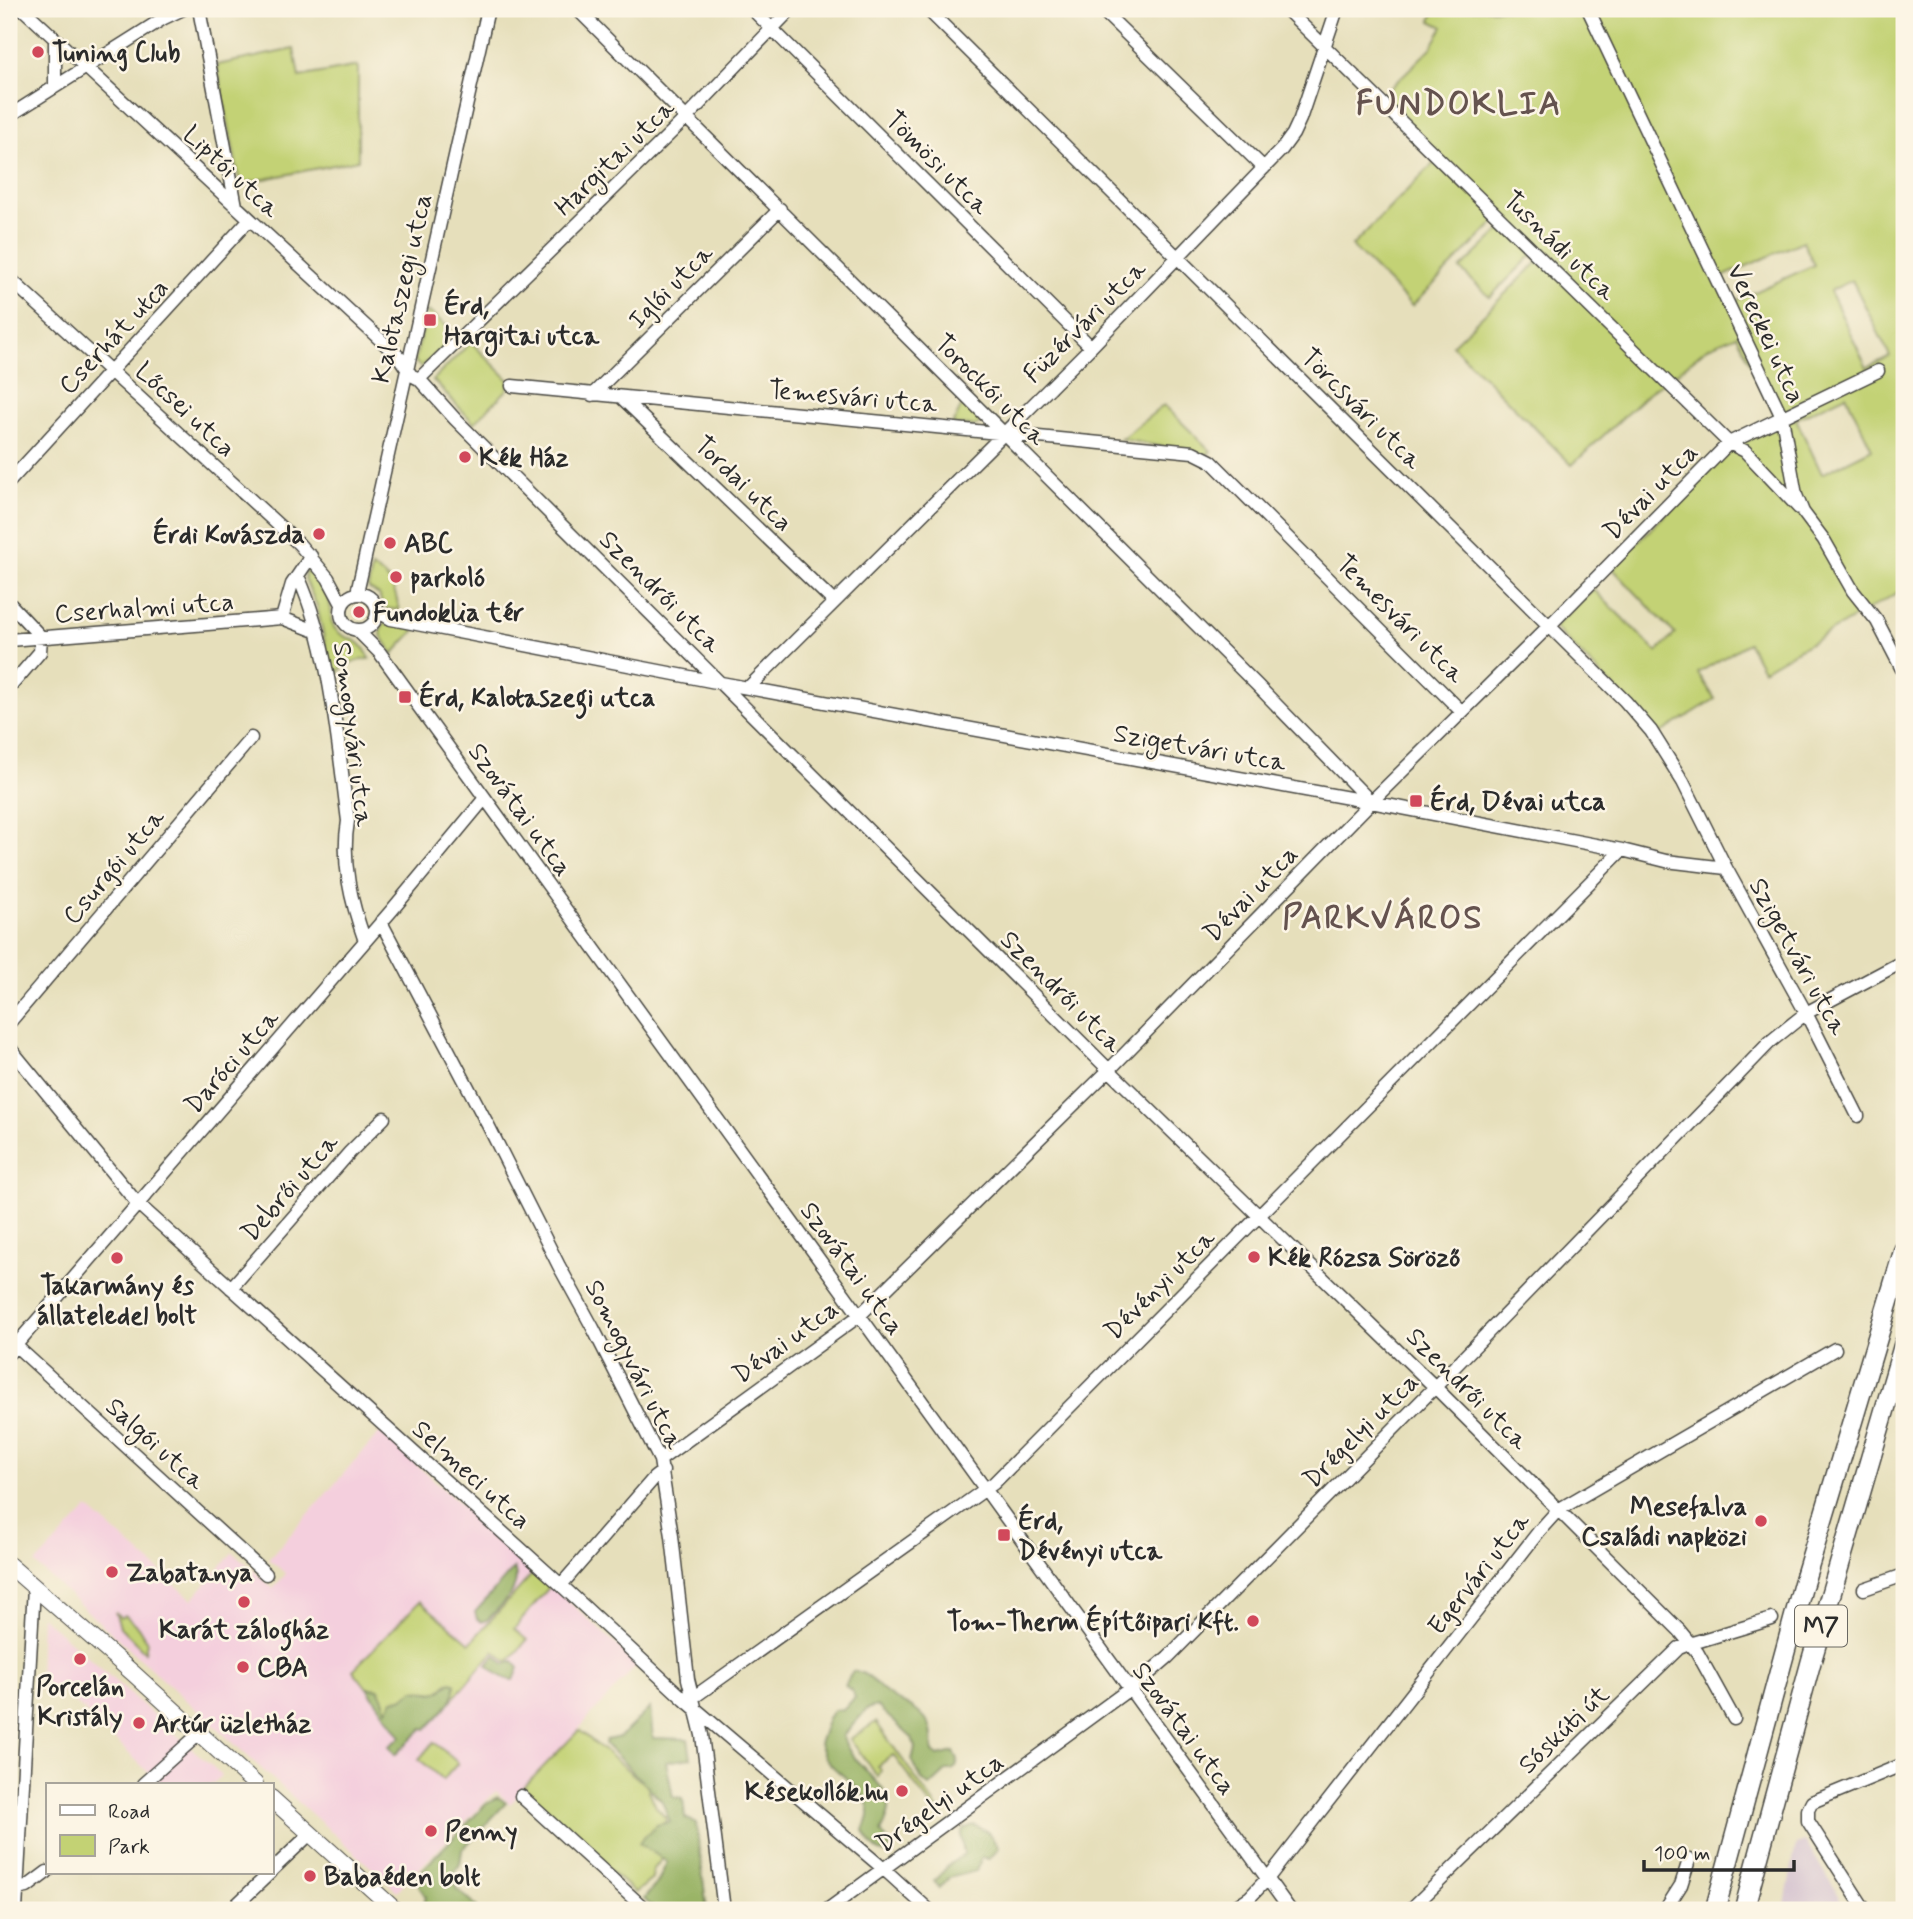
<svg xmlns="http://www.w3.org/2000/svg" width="1913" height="1919" viewBox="0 0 1913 1919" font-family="Mynerve,sans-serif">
<rect width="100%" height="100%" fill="#fcf5e5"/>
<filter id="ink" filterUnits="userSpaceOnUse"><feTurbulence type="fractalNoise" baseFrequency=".0143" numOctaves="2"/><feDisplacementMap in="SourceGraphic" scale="14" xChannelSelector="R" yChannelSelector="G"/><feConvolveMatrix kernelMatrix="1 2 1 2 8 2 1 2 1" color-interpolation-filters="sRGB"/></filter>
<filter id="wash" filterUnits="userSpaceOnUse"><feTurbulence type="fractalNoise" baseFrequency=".00686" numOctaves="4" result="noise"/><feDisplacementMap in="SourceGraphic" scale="28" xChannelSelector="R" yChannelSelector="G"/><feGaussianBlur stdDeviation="1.57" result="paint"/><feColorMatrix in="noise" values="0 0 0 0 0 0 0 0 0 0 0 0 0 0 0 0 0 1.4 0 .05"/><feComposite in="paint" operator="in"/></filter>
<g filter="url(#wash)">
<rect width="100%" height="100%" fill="#e6dfbb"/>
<path fill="#f4cfdd" d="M380,1432L638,1664L512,1802L510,1804L496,1791L397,1891L35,1564L88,1508L192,1599L233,1552L273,1588L286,1574L269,1559Z
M41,1616L222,1775L213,1784H161L63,1691L39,1689Z"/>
<path fill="#d0bdcd" d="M1805,1841L1848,1910H1784L1796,1844Z"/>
<path fill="#c3d274" stroke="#777e50" stroke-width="2" fill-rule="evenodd" d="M1435,9H1904V589L1763,670L1748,643L1698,673L1715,699L1659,734L1554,627L1593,589L1657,652L1675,634L1612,568L1729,450L1780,424L1737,335L1708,347L1667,381L1655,387L1572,465L1452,345L1538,262L1532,255L1490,297L1460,269L1503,228L1496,221L1412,306L1352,246L1440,157L1381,97L1431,48L1443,27L1431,21ZM1803,241L1814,265L1733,302L1722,277ZM1852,280L1890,356L1867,368L1830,291ZM1846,395L1872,449L1822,474L1796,419Z
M294,49L299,77L358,66V160L240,184L217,65Z
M428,311L458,335L421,367L416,363L415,359Z
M471,342L510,381L507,390L474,423L433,380Z
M965,399L981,419L979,424L975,426L952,425Z
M1164,405L1211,451L1207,455L1121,439Z
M372,568C391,576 396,591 399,610L384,608L379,595L368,588Z
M305,571H309C316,581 328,592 330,604C332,613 329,624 337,631C351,644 358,633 370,659C353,659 342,665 333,679L317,606L305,579Z
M385,624L416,629L393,654L381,635L382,627Z
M535,1571L551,1585L514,1629L527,1640L508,1662L494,1651L452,1700L448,1683C439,1693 434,1694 421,1690L397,1701L387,1711L380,1689L367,1688L353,1670L420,1601L470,1643Z
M115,1612L121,1618L125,1615L138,1627L147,1642L145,1652L120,1627Z
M876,1722L943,1817H939L893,1755L878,1766L881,1770L878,1777L850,1739Z
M579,1730L647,1786L656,1807L666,1818L665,1856L653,1869L652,1879L635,1893L520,1791Z
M434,1742L458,1763L443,1780L419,1759Z"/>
<path fill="#9ab466" stroke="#627048" stroke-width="2" d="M514,1568C523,1589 500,1606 487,1620L482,1622L477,1619L475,1612Z
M495,1655L505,1664L513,1661L519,1668L514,1680C503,1680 495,1672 487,1665Z
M853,1671C870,1672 876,1687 889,1695C902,1704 916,1707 926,1720C934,1729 931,1740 933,1752L938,1756L954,1752L958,1759L956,1767L952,1770H947L930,1786L922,1780L912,1760L915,1748L912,1738L877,1706L867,1709L843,1736C849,1764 885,1779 889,1805C890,1814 885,1824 881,1832L890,1844L888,1854C875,1852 869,1842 864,1831C865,1826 869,1820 869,1815C871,1790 839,1777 826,1759C823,1755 822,1749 819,1744L828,1718L834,1710L843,1709L855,1698L853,1692L845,1685Z
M451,1682L455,1683C458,1700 437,1717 426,1729L423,1728L395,1755L389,1746L401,1737L367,1688L379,1689L387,1710L393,1700L402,1699L414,1690L432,1693L438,1692Z
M650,1708L653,1738L688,1739L691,1758L666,1762L673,1797L683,1798L685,1818L696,1823L707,1910H655L644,1899L658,1882L667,1862L639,1843L656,1825L670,1822L662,1801L605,1744L606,1740L620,1737Z
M498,1797L506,1803L462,1850L460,1864L455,1871L456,1888L477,1907L476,1910H420L426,1897C420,1888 415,1882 420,1872L486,1804Z
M974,1825L987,1831L999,1848L989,1859L982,1857L976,1871L949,1878L939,1888L934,1881L951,1863L964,1855L961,1836L963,1829Z"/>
</g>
<g filter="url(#ink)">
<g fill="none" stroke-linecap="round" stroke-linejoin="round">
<defs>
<path id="minor" d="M23,9L399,357L411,375L419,379L455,419L1109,1070L1440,1392L1679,1630L1697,1652L1734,1719
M199,9L236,206
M577,9L1256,684L1371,802
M752,9L1091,347
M927,9L1625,701L1651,731L1683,782L1726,868L1806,1013L1858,1116
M1101,9L1264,168
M1286,9L1729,443L1745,451L1799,508
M1588,9L1782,417L1796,495L1803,512L1824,540L1853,591L1877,621L1904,673
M55,86V39
M9,116L164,18L183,9
M9,278L299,544L328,578L342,604
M419,379L686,118L791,9
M512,386L1193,452L1211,461L1462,712
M592,395L780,209
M622,398L834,602
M9,482L249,220
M298,576C330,646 338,744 348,821C341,862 351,902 365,941
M357,593L488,9
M341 612a18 18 0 1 1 36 0a18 18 0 1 1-36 0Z
M9,603L41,637L40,652L9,688
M377,611L391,619L721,683L1371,802L1622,850L1666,861L1726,868
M282,618L292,584L311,556
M357,630L380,653L1290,1910
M9,640L282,618L318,632
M748,688L1091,347L1282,149L1293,134L1300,119L1337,9
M381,922L489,1127L559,1266L593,1328L660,1460L672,1536L688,1679L702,1735L724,1910
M9,1023L251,738
M9,1047L137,1203L561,1585L685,1700L885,1870L929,1910
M231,1288L350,1152L384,1118
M15,1345L266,1574
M9,1353L392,910L485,798
M660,1460L859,1316L1109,1070L1371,802L1549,626L1729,443L1878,371
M561,1585L654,1478L663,1471
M1864,1589L1904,1575
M687,1702L994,1483L1622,850
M143,1784L199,1734
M521,1796L646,1910
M271,1871L311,1833
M11,1890L27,1887L47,1872
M16,1910L34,1587
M231,1910L271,1872
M827,1910L1139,1682L1168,1657L1435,1387L1770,1042L1806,1013L1904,961
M1230,1910L1250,1897L1268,1878L1540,1530L1558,1510L1835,1349
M1410,1910L1679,1648L1689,1644L1772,1619
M1665,1910L1681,1885L1689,1860
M1865,1910L1808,1821V1810L1812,1802L1904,1764"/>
<path id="major" d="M9,1565L134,1674L255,1784
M271,1798L395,1910"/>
<path id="highway" d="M1715,1910L1803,1585L1904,1250
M1744,1910L1811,1662L1904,1344"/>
</defs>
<use href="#minor" stroke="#474641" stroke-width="15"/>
<use href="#major" stroke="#474641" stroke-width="18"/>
<use href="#highway" stroke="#474641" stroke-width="22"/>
<use href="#minor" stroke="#fff" stroke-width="12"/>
<use href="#major" stroke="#fff" stroke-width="16"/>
<use href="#highway" stroke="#fff" stroke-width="19"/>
</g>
</g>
<g fill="#d1495b" stroke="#fcf5e5" stroke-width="2.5">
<circle cx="38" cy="52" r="7"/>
<rect x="423" y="313" width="14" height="14" rx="3.5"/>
<circle cx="465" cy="457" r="7"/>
<circle cx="319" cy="534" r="7"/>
<circle cx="390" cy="543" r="7"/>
<circle cx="396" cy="577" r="7"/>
<circle cx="359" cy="612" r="7"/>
<rect x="398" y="690" width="14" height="14" rx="3.5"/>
<rect x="1409" y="794" width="14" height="14" rx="3.5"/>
<circle cx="1254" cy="1257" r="7"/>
<circle cx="117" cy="1258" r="7"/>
<circle cx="1761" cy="1521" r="7"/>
<rect x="997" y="1528" width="14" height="14" rx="3.5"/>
<circle cx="112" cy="1572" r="7"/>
<circle cx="244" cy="1602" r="7"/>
<circle cx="1253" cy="1621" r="7"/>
<circle cx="80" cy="1659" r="7"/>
<circle cx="243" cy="1667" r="7"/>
<circle cx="139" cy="1723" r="7"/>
<circle cx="902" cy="1791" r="7"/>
<circle cx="431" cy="1831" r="7"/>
<circle cx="310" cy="1876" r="7"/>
</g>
<g text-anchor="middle" stroke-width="5" stroke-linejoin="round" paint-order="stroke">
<rect fill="#fcf5e5" stroke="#6a6863" stroke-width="2" x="1795" y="1605.5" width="52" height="41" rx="5"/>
<g font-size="24" font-weight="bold" fill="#2b2b2b">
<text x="1821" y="1634">M7</text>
</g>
<g font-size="26" font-weight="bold" fill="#2b2b2b" stroke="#fcf5e5" text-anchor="start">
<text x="52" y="61">Tuning Club</text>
<text x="444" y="314">Érd,<tspan x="444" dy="30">Hargitai utca</tspan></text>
<text x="479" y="466">Kék Ház</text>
<text x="305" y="543" text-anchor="end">Érdi Kovászda</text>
<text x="404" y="552">ABC</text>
<text x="410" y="586">parkoló</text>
<text x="373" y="621">Fundoklia tér</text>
<text x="419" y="706">Érd, Kalotaszegi utca</text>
<text x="1430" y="810">Érd, Dévai utca</text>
<text x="1268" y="1266">Kék Rózsa Söröző</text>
<text x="117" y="1294" text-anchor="middle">Takarmány és<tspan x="117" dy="30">állateledel bolt</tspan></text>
<text x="1747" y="1515" text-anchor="end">Mesefalva<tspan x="1747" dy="30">Családi napközi</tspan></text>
<text x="1018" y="1529">Érd,<tspan x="1018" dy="30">Dévényi utca</tspan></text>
<text x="126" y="1581">Zabatanya</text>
<text x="1239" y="1630" text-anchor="end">Tom-Therm Építőipari Kft.</text>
<text x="244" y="1638" text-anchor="middle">Karát zálogház</text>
<text x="257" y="1676">CBA</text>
<text x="80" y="1695" text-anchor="middle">Porcelán<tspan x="80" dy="30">Kristály</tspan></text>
<text x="153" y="1732">Artúr üzletház</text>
<text x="888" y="1800" text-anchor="end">Késekollók.hu</text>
<text x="445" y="1840">Penny</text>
<text x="324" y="1885">Babaéden bolt</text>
</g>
<g font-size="26" fill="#2b2b2b" stroke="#fcf5e5">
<text transform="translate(614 157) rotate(-44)" y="9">Hargitai utca</text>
<text transform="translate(938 162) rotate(45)" y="9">Tömösi utca</text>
<text transform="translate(232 171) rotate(43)" y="9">Liptói utca</text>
<text transform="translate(1560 245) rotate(44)" y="9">Tusnádi utca</text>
<text transform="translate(670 286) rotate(-45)" y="9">Iglói utca</text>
<text transform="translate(401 288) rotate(-77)" y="9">Kalotaszegi utca</text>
<text transform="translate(1084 321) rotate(-45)" y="9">Füzérvári utca</text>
<text transform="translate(1767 333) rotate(65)" y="9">Vereckei utca</text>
<text transform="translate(113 336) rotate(-47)" y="9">Cserhát utca</text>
<text transform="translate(991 389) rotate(45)" y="9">Torockói utca</text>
<text transform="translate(853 396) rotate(5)" y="9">Temesvári utca</text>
<text transform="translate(1362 408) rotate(45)" y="9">Törcsvári utca</text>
<text transform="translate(186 409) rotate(43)" y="9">Lőcsei utca</text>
<text transform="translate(744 483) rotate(44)" y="9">Tordai utca</text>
<text transform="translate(1650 491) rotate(-46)" y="9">Dévai utca</text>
<text transform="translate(661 591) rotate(45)" y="9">Szendrői utca</text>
<text transform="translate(144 607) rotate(-4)" y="9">Cserhalmi utca</text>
<text transform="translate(1401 618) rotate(45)" y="9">Temesvári utca</text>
<text transform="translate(354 734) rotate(83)" y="9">Somogyvári utca</text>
<text transform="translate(1200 747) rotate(10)" y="9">Szigetvári utca</text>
<text transform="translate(521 809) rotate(54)" y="9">Szovátai utca</text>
<text transform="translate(113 866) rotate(-50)" y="9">Csurgói utca</text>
<text transform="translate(1250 893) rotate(-46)" y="9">Dévai utca</text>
<text transform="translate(1799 956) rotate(61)" y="9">Szigetvári utca</text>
<text transform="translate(1062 991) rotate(45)" y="9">Szendrői utca</text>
<text transform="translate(231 1061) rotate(-49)" y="9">Daróci utca</text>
<text transform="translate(289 1187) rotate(-49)" y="9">Debrői utca</text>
<text transform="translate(853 1268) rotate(54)" y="9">Szovátai utca</text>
<text transform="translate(1159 1284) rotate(-45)" y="9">Dévényi utca</text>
<text transform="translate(785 1341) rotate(-36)" y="9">Dévai utca</text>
<text transform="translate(635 1364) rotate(63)" y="9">Somogyvári utca</text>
<text transform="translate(1468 1388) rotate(45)" y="9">Szendrői utca</text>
<text transform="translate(1360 1430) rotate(-45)" y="9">Drégelyi utca</text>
<text transform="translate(156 1443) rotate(42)" y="9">Salgói utca</text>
<text transform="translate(472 1474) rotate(42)" y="9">Selmeci utca</text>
<text transform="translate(1478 1573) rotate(-52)" y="9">Egervári utca</text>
<text transform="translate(1185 1728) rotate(54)" y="9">Szovátai utca</text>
<text transform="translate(1563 1729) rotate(-44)" y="9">Sóskúti út</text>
<text transform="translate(939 1802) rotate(-36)" y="9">Drégelyi utca</text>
</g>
<g font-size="33" font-weight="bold" letter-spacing="2" fill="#65534f" stroke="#fcf5e5">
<text x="1459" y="114">FUNDOKLIA</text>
<text x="1383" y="928">PARKVÁROS</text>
</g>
</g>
<rect width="1913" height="1919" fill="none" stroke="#fcf5e5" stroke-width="35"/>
<rect x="46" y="1783" width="228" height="91" fill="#fcf5e5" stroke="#a8a49b" stroke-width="2"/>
<rect x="60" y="1805" width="35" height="10" fill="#ffffff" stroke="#a8a49b" stroke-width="2"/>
<text x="108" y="1818" font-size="21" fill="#2b2b2b">Road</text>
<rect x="60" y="1835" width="35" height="21" fill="#c3d274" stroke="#a8a49b" stroke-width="2"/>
<text x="108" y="1853" font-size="21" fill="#2b2b2b">Park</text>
<path d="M1644 1860v10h150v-10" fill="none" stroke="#2b2b2b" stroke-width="3.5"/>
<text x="1654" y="1860" font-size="21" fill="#2b2b2b" stroke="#fcf5e5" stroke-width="5" paint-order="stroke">100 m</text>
</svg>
